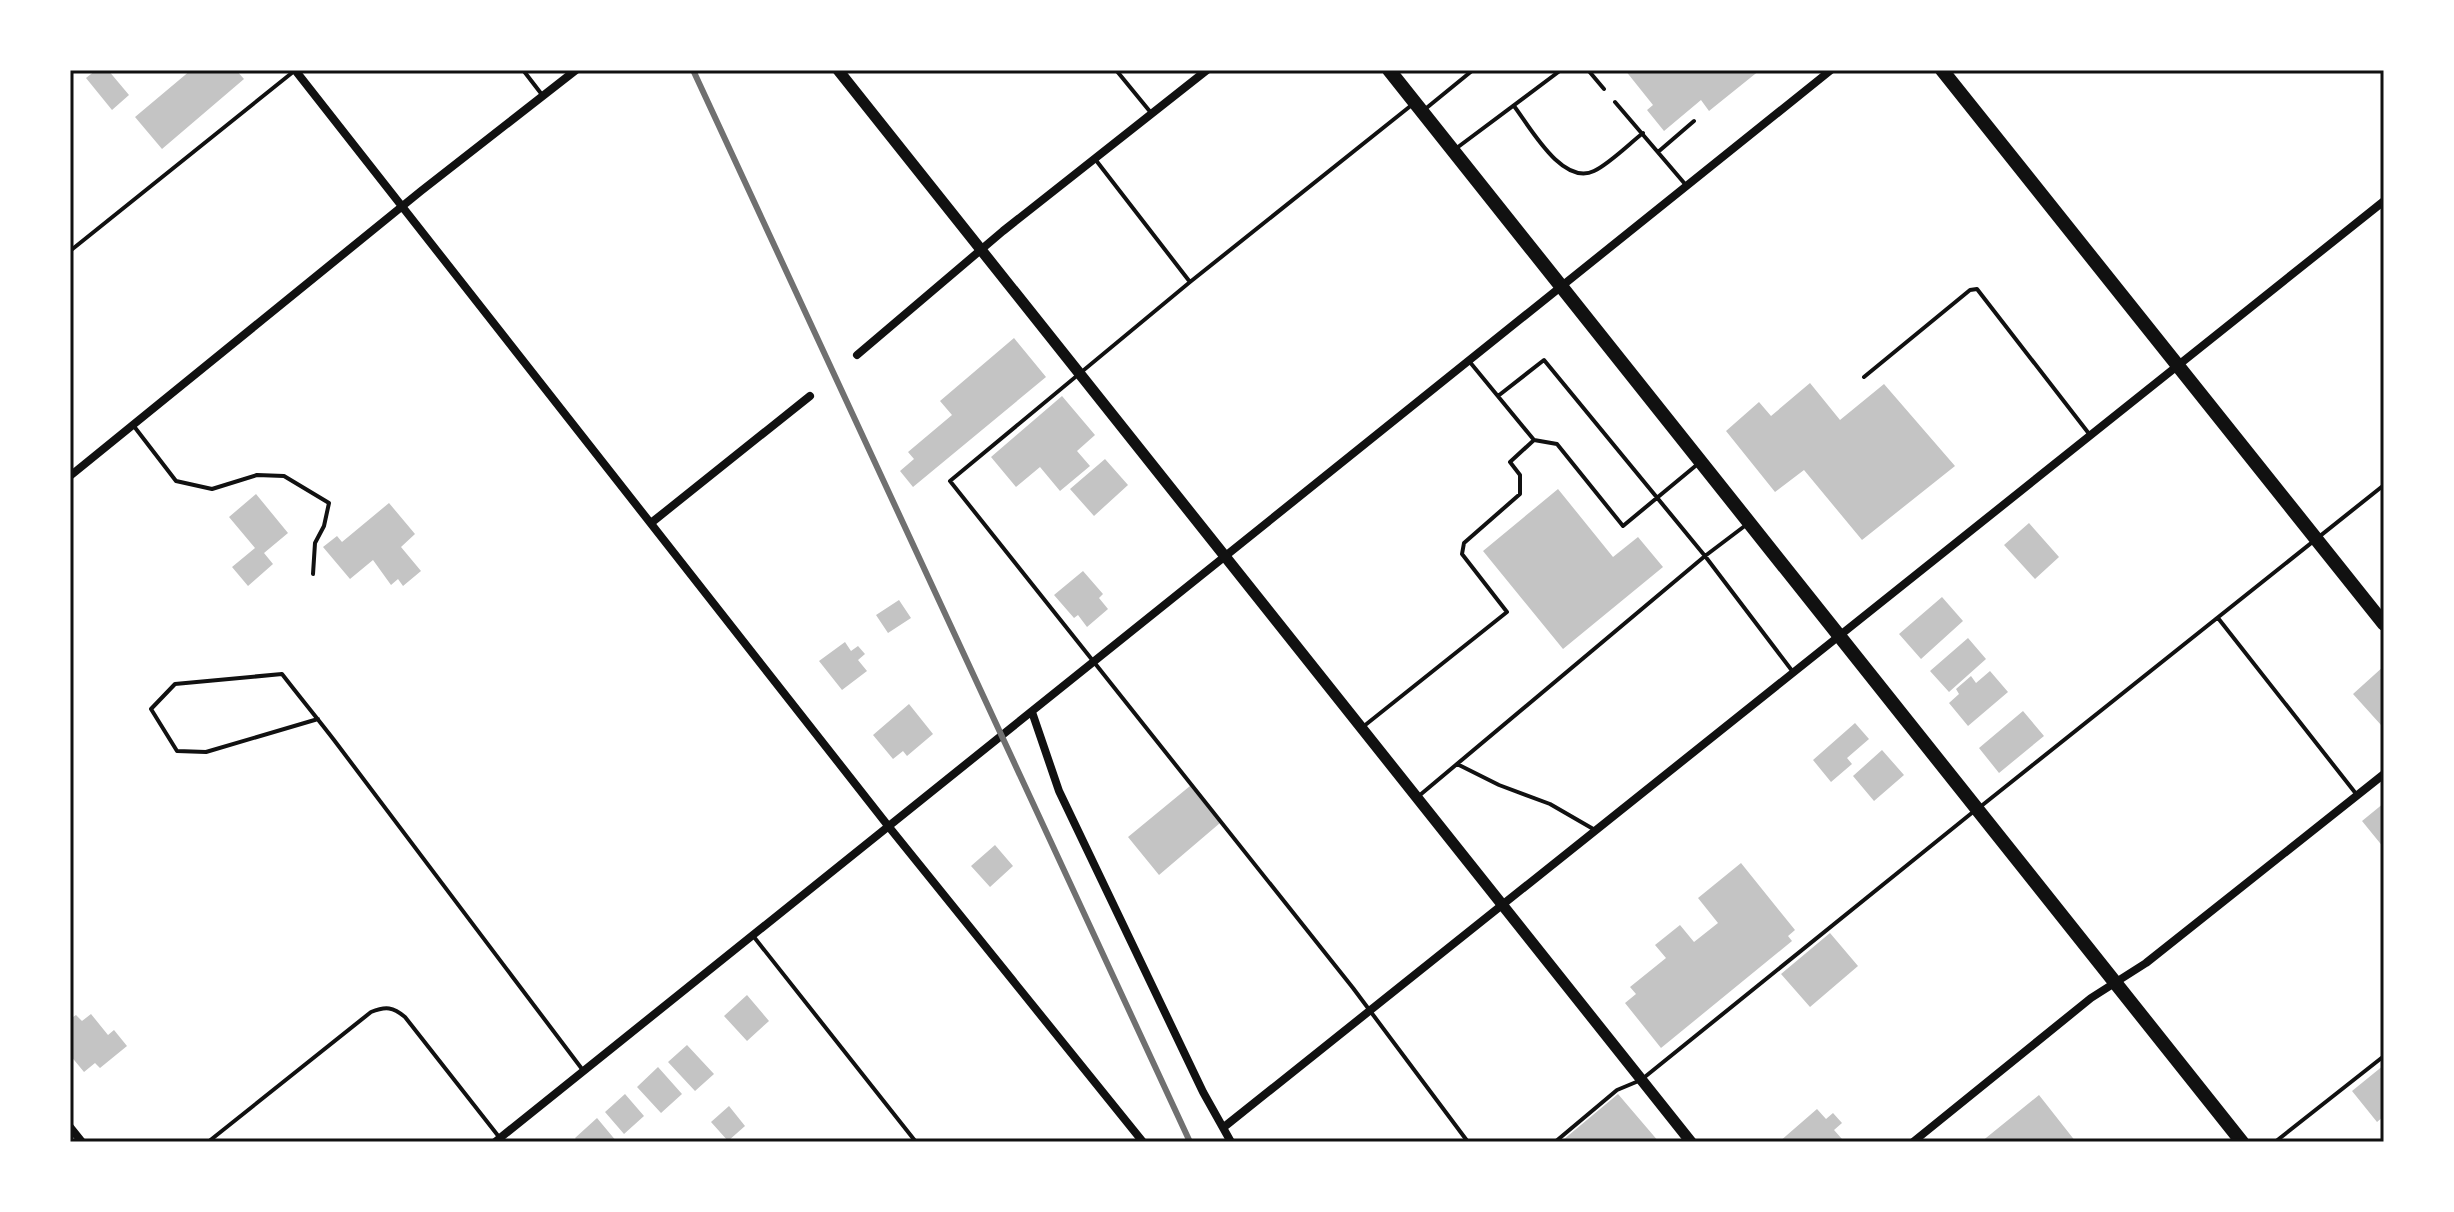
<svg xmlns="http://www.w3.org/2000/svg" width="2454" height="1212" viewBox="0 0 2454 1212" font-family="Commissioner,sans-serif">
<rect width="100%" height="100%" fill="#fff"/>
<path fill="#c4c4c4" d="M96,70H108L129,95L112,110L86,78Z
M191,70H236L244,79L162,149L135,117Z
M1625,70H1760L1709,111L1701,100L1664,131L1647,110L1653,105Z
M1014,338L1046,377L913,487L900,471L914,459L908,452L952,415L940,401Z
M1810,383L1840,420L1884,384L1955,466L1862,540L1804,470L1775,492L1726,431L1759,402L1771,416Z
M1062,396L1095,435L1077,451L1090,466L1060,491L1040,467L1016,487L991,457Z
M1105,459L1128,485L1094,516L1070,489Z
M1558,489L1613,557L1638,537L1663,567L1563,649L1483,551Z
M256,494L288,533L264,553L273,564L248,586L232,567L255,548L229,517Z
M389,503L415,534L401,547L421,571L403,586L398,579L391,585L373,560L350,579L323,547L337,536L342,542Z
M2029,523L2059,557L2035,579L2004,545Z
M1083,571L1103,594L1099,598L1108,609L1087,627L1078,615L1074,618L1054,595Z
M1942,597L1963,621L1921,659L1899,634Z
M899,600L911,618L888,633L876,615Z
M1968,638L1986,659L1949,692L1930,671Z
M845,642L851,651L858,646L865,654L858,660L867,671L842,690L819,661Z
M2384,666V723L2381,725L2353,694Z
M1990,671L2008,692L1968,726L1949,703L1959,694L1956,689L1971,676L1976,683Z
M909,704L933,734L907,756L903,751L893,759L873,735Z
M2023,711L2044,736L1999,773L1979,748Z
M1855,723L1869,739L1847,758L1852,764L1831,782L1813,760Z
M1882,750L1904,775L1874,801L1853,776Z
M1190,786L1220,823L1159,875L1128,837Z
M2384,803V848L2362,821Z
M995,845L1013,866L990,887L971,866Z
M1741,863L1795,930L1788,936L1792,941L1661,1048L1625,1003L1636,994L1630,987L1666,958L1655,945L1680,925L1694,942L1718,923L1698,898Z
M1830,933L1858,966L1810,1007L1781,974Z
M747,995L769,1021L747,1041L724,1016Z
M91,1014L108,1035L114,1030L127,1046L100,1068L95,1063L84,1072L70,1055V1019L76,1015L82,1021Z
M687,1045L714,1074L695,1091L668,1062Z
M2384,1065V1116L2377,1122L2352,1091Z
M658,1067L682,1094L661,1113L637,1087Z
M625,1094L644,1116L624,1134L605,1112Z
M1618,1094L1659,1142H1564L1563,1140Z
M2039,1095L2076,1142H1981Z
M729,1106L745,1126L728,1141L711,1122Z
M1817,1109L1826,1119L1833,1113L1842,1123L1834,1130L1842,1139L1840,1142H1779Z
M597,1118L617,1142H578L575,1138Z"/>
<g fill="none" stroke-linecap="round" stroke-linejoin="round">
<path stroke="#111" stroke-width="4" d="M523,70L543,96
M1116,70L1152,114
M1588,70L1604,89
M1615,102L1685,184
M1413,104L1190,282L950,481L1353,988L1468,1142
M1514,106C1530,127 1562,186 1594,171C1609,164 1629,144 1643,133
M1424,110L1473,70
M1454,150L1561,70
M1658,152L1694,121
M1095,159L1190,282
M70,251L293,72
M1469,361L1534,440L1557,444L1623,526L1699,463
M1864,377L1970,290L1977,289L2090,435
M1498,396L1544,360L1705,556L1746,525
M133,425L176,481L212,489L257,475L284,476L329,503L324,526L315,543L313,574
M2218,618L2357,795
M318,719L206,752L177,751L151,709L175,684L282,674C299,696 317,718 334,740L582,1069
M1364,726L1507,612L1462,554L1464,543L1520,494V475L1510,462L1534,440
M1457,764L1499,785L1550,804L1595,830
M1420,795L1705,556L1793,672
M1980,807L2384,485
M754,937L916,1142
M208,1142L371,1012C386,1006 393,1007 405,1017L503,1142
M1555,1142L1617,1090L1641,1080L1973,812
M2275,1142L2384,1056"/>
<path stroke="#111" stroke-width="8" d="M295,70L889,827L1143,1142
M857,355L1003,231L1207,70
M70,476L421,191L576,70
M651,523L810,396
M1032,712L1059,791L1203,1092L1231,1142
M70,1127L82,1142
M1224,1127L2384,201
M495,1142L1831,70
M1913,1142L2091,998L2146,963L2384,774"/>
<path stroke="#111" stroke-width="11" d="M838,70L1691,1142"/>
<path stroke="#111" stroke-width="14" d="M1389,70L2242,1142
M1942,70L2384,624"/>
<path stroke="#707070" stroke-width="6" d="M693,70L1190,1142"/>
</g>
<rect width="2454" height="1212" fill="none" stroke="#ffffff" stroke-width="144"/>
<rect x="72" y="72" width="2310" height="1068" fill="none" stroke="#111" stroke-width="3"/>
</svg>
